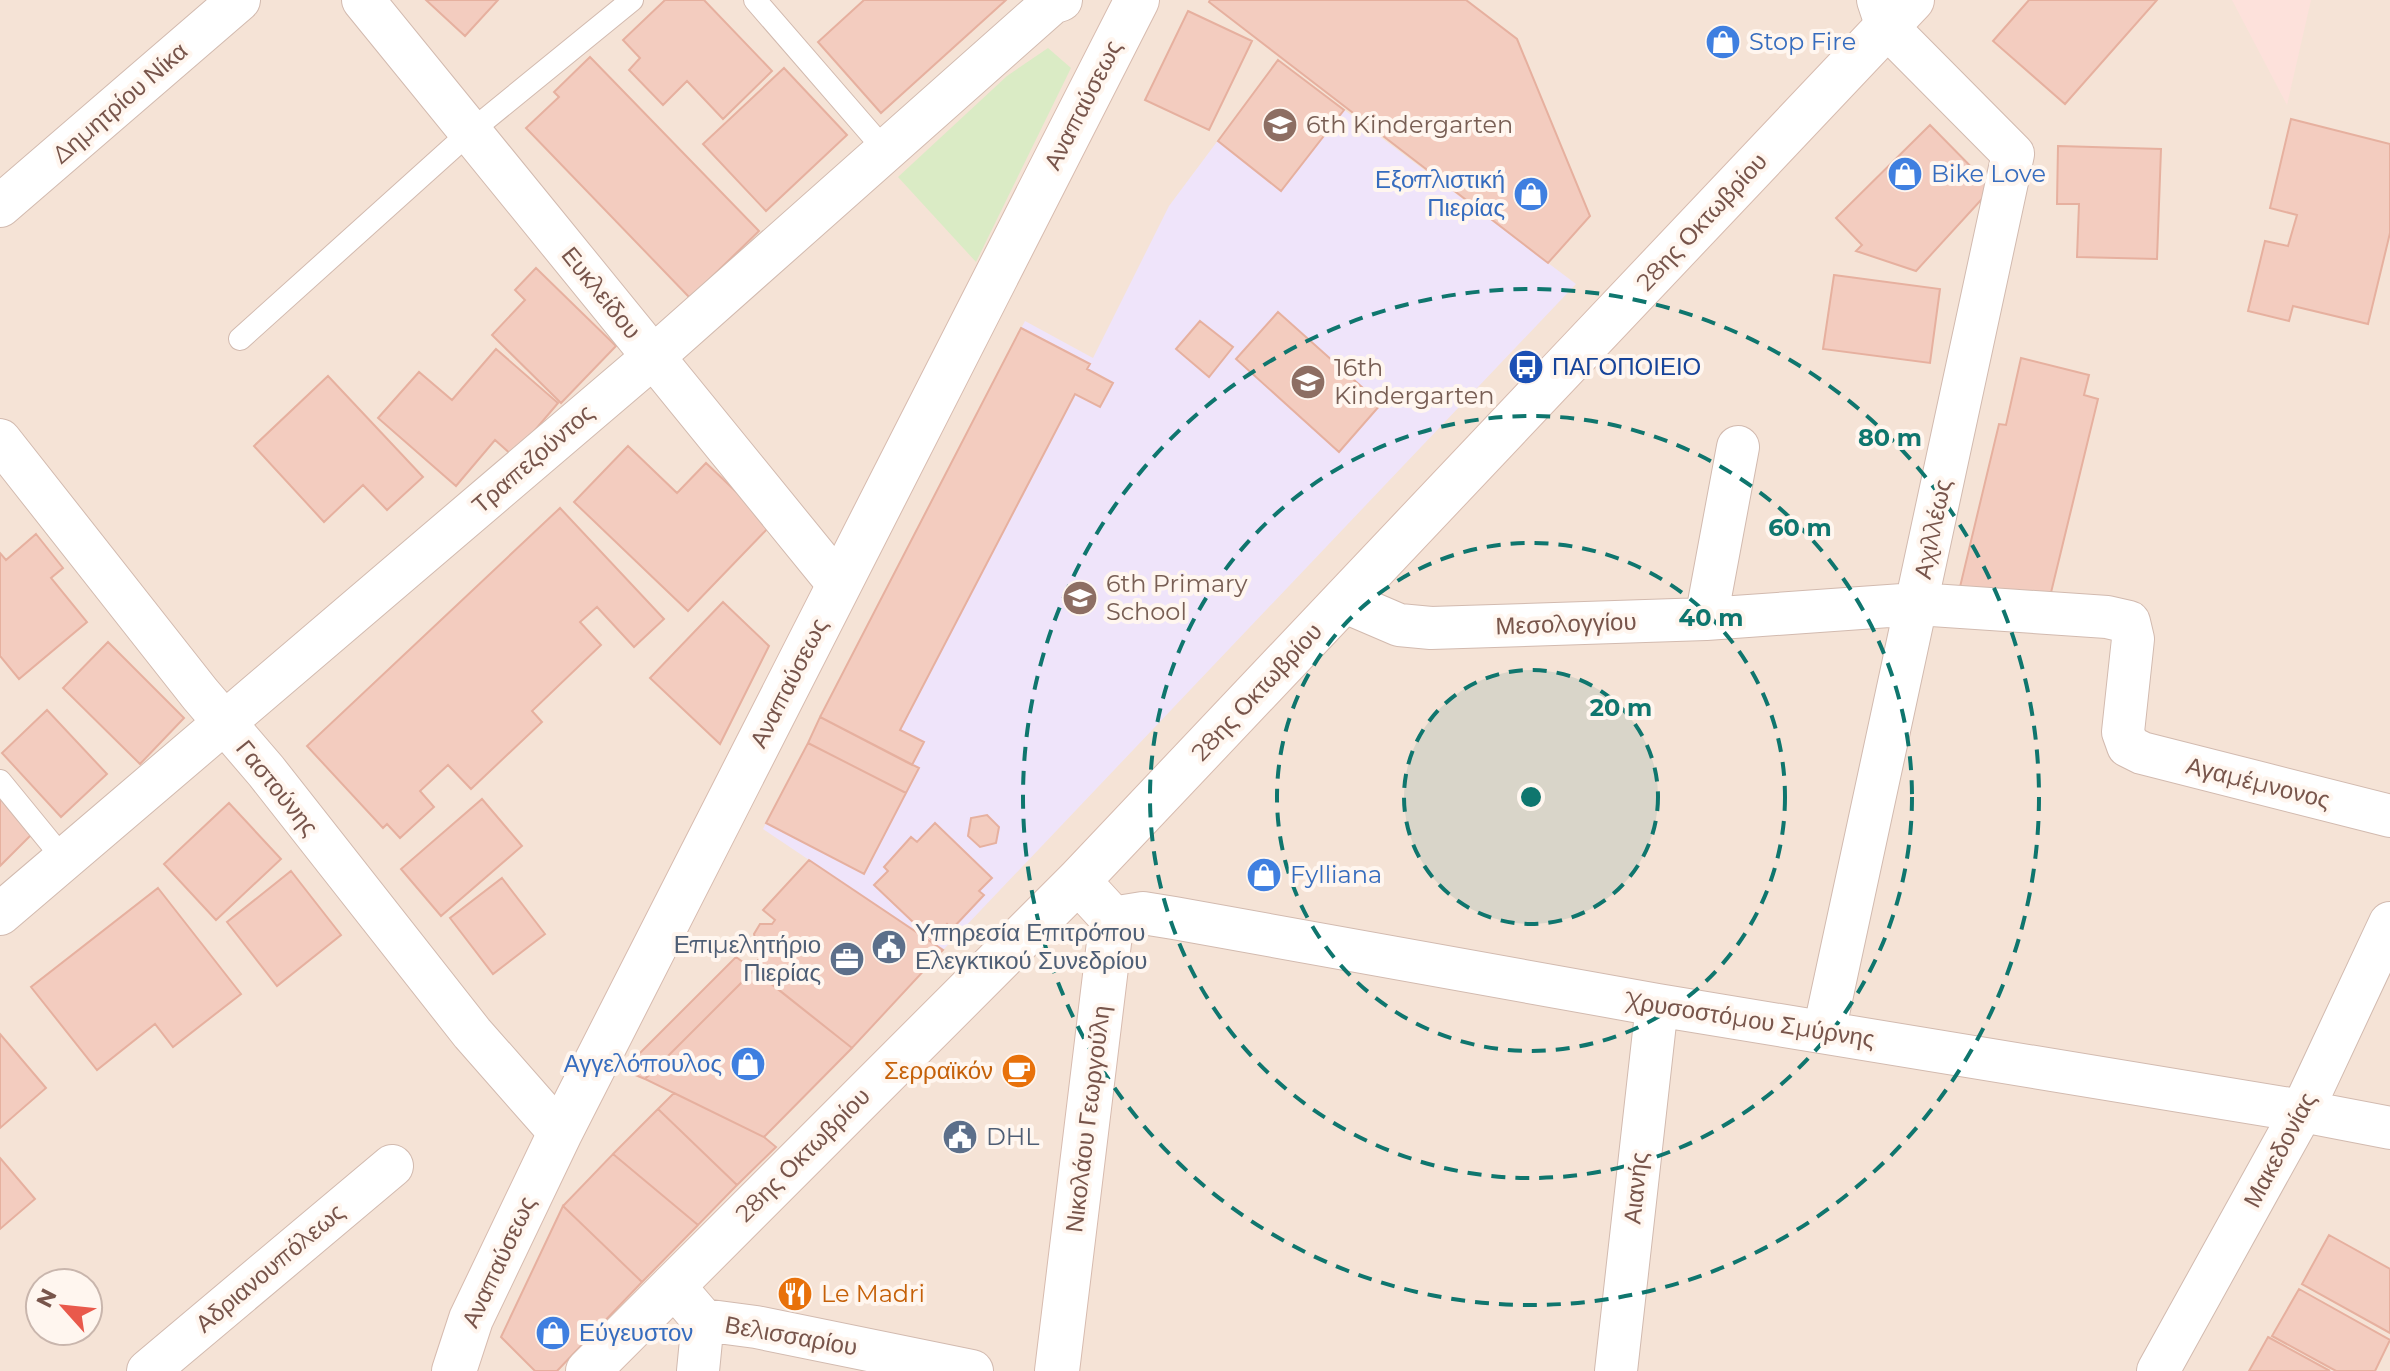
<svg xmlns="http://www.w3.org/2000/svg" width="2390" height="1371" viewBox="0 0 2390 1371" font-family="Montserrat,sans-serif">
<rect width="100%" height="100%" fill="#fdf2e8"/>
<path fill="#f5e3d6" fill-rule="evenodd" d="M0,0H2390V1371H0ZM40,1283H88V1331H40Z"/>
<path fill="#fde1db" d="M2232,0H2311L2287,105Z"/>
<path fill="#efe4fa" d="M1278,60L1576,284L943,950L763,829L1025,321L1093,358L1169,206Z"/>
<path fill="#daebc5" d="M1048,48L1071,68L976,262L898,177L1007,76Z"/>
<path fill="#f3ccbf" stroke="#e6b09f" stroke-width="2" d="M426,0H498L465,36Z
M665,0H704L772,71L723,119L687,81L663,105L629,70L640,58L623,40Z
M864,0H1006L881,113L818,42Z
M1210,0H1466L1517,39L1590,216L1548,263L1209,2Z
M2029,0H2157L2065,104L1993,41Z
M1188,11L1252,41L1209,130L1145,100Z
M590,57L759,231L690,298L526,128L559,97L554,92Z
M1278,60L1344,110L1281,191L1218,141Z
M784,68L847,135L766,211L703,144Z
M2291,119L2390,144V233L2368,324L2293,306L2289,321L2248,311L2265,241L2288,246L2297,215L2270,208Z
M1930,125L1992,188L1916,271L1856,251L1862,245L1836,218Z
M2058,146L2161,149L2157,259L2077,257L2079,204H2057Z
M536,268L616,346L561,403L492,335L525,300L515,290Z
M1834,275L1940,289L1930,363L1823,349Z
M1278,312L1381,404L1339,452L1236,359Z
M1200,321L1233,347L1209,377L1176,349Z
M1021,328L1090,364L1087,369L1113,383L1100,407L1075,394L900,730L924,742L912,765L820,717Z
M496,349L558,403L513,456L495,440L456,486L378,418L419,372L452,400Z
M2021,358L2089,375L2084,395L2098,399L2047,609L1960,587L1999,424L2006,425Z
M328,376L423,477L387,510L363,485L324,522L254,446Z
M628,446L677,493L706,463L771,525L688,611L574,502Z
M560,508L664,619L634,647L597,607L580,622L601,645L532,711L542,722L471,789L448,765L420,791L434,807L400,838L387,824L383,828L307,746Z
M36,534L63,568L51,578L87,622L19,679L0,656V553L6,560Z
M723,602L769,646L720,744L650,678Z
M108,642L184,718L140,764L63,688Z
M47,710L107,774L61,817L2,753Z
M820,717L919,768L906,793L808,743Z
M808,743L906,793L864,874L766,823Z
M0,796L35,831L0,866Z
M482,799L522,846L441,916L401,869Z
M229,803L281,859L216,920L164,864Z
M987,815L999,827L996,843L980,847L968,836L971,818Z
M935,823L992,878L979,891L984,895L952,929L947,924L932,940L874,885L888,871L884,867L911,837L917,842Z
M809,860L943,950L852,1048L751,968L770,947H762L756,942L754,934L760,924H772L775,920L763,910Z
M291,871L341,935L277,986L227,922Z
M502,878L545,934L493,974L450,918Z
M158,888L241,994L173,1047L155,1024L97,1070L31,987Z
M736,957L754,970L645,1079L623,1070Z
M754,970L852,1048L764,1137L645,1079Z
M0,1034L46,1088L0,1128Z
M674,1093L764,1137L776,1147L737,1185L658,1109Z
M658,1109L737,1185L698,1225L613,1154Z
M613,1154L698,1225L642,1282L563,1206Z
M0,1158L35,1199L0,1229Z
M563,1206L642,1282L557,1371H535L501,1337Z
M2329,1235L2390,1269V1333L2302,1284Z
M2299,1289L2390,1340L2375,1371H2336L2272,1336Z
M2268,1337L2330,1371H2249Z"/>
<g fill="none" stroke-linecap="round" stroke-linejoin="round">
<defs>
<path id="lane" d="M755,0L885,150
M240,339L470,132L632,0
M0,781L63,858"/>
<path id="street" d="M363,0L839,585
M0,206L239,0
M0,440L200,694L266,771L472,1033L560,1133
M1343,601L1399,625L1431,628L1706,619L1917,604L2107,617L2129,622L2133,639L2123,732L2128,746L2142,753L2390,816
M1706,619L1738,447
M0,914L653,357L1052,3L1061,0
M1112,918L1143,913L1174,918L1657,1005L2302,1111L2390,1128
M1824,1032L2013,154L1887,27L1878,0
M673,1285L703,1320L756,1327L972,1371
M148,1371L392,1166
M698,1371L703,1320
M1616,1371L1657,1005
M2158,1371L2302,1111L2390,923"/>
<path id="secondary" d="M454,1371L471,1319L560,1133L1137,0
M588,1371L1078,881L1912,0
M1057,1371L1112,918L1078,881"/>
</defs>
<use href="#lane" stroke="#d2baaf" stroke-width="24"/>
<use href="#street" stroke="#d2baaf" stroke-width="44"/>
<use href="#secondary" stroke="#d7bbaf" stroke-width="46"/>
<use href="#lane" stroke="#fff" stroke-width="22"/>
<use href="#street" stroke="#fff" stroke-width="42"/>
<use href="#secondary" stroke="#fff" stroke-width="44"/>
</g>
<circle cx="1531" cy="797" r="127" fill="#0f766e" fill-opacity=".12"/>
<g fill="none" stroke="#0f766e" stroke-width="4" stroke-dasharray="14 10">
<circle cx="1531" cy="797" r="127"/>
<circle cx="1531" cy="797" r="254"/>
<circle cx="1531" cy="797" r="381"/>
<circle cx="1531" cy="797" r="508"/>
</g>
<defs>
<symbol id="shop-disc" viewBox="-11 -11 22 22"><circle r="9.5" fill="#3f7fe0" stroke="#fff6ef"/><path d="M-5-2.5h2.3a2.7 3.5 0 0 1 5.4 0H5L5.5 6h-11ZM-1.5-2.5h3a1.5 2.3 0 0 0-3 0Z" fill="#fff"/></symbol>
<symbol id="school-disc" viewBox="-11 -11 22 22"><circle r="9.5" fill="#8d6e63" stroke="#fff6ef"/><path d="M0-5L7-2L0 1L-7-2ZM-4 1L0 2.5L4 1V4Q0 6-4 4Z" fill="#fff"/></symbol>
<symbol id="bus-disc" viewBox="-11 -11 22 22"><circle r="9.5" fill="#1a4fb4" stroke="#fff6ef"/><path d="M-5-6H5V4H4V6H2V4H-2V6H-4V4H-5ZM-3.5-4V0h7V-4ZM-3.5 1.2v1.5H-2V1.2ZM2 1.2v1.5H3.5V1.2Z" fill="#fff"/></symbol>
<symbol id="civic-disc" viewBox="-11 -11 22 22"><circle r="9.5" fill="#5c6f8a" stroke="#fff6ef"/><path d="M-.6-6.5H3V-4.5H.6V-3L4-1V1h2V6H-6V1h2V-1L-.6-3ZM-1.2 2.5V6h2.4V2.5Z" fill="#fff"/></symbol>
<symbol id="office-disc" viewBox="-11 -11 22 22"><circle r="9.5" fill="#5c6f8a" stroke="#fff6ef"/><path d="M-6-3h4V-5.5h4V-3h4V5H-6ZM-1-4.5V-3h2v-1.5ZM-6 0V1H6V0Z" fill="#fff"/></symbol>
<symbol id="cafe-disc" viewBox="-11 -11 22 22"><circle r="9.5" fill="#e8710a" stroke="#fff6ef"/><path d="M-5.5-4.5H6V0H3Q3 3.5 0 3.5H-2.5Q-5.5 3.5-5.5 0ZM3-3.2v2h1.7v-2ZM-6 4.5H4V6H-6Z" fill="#fff"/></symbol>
<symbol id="restaurant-disc" viewBox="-11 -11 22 22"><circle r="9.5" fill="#e8710a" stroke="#fff6ef"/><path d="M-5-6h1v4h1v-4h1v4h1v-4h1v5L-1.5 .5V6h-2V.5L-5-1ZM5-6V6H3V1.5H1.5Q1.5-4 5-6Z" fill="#fff"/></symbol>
</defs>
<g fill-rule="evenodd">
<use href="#shop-disc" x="1703" y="22" width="40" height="40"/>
<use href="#school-disc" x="1260" y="105" width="40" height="40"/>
<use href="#shop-disc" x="1885" y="154" width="40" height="40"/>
<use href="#shop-disc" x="1511" y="174" width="40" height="40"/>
<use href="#bus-disc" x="1506" y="347" width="40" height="40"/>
<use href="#school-disc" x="1288" y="362" width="40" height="40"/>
<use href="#school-disc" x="1060" y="578" width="40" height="40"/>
<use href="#shop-disc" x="1244" y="855" width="40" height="40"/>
<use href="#civic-disc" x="869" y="927" width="40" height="40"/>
<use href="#office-disc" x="827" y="939" width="40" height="40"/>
<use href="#shop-disc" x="728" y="1044" width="40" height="40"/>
<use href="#cafe-disc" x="999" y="1051" width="40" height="40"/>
<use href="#civic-disc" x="940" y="1117" width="40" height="40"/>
<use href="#restaurant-disc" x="775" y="1274" width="40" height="40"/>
<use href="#shop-disc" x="533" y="1313" width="40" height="40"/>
</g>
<g text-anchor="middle" stroke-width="8" stroke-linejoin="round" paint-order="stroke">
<g font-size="24" fill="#366cbe" stroke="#fff6ef" text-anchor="start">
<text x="1749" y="50">Stop Fire</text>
<text x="1931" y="182">Bike Love</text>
<text x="1505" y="188" text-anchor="end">Εξοπλιστική<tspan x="1505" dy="28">Πιερίας</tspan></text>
<text x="1290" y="883">Fylliana</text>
<text x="722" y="1072" text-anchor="end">Αγγελόπουλος</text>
<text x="579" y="1341">Εύγευστον</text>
</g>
<g font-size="24" fill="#78554b" stroke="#fff6ef">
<text transform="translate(120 103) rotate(-41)" y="8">Δημητρίου Νίκα</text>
<text transform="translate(1083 105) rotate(-63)" y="8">Αναπαύσεως</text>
<text transform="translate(1702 222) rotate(-47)" y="8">28ης Οκτωβρίου</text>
<text transform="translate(601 293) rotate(51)" y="8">Ευκλείδου</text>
<text transform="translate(533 459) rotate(-41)" y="8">Τραπεζούντος</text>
<text transform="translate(1933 529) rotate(-78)" y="8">Αχιλλέως</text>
<text transform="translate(1566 624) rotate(-2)" y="8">Μεσολογγίου</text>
<text transform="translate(789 683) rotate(-63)" y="8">Αναπαύσεως</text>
<text transform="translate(1257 692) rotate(-47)" y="8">28ης Οκτωβρίου</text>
<text transform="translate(2258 783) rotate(14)" y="8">Αγαμέμνονος</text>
<text transform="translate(277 788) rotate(51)" y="8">Γαστούνης</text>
<text transform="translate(1751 1020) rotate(9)" y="8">Χρυσοστόμου Σμύρνης</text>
<text transform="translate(1088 1119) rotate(-83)" y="8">Νικολάου Γεωργούλη</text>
<text transform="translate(2280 1150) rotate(-62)" y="8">Μακεδονίας</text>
<text transform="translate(803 1155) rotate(-45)" y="8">28ης Οκτωβρίου</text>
<text transform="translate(1636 1188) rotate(-84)" y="8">Αιανής</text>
<text transform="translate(499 1262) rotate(-65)" y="8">Αναπαύσεως</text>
<text transform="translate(270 1268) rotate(-40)" y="8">Αδριανουπόλεως</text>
<text transform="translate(791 1336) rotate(10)" y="8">Βελισσαρίου</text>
</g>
<g font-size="24" fill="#785e54" stroke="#fff6ef" text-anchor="start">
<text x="1306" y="133">6th Kindergarten</text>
<text x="1334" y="376">16th<tspan x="1334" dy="28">Kindergarten</tspan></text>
<text x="1106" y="592">6th Primary<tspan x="1106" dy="28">School</tspan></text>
</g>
<g font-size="24" fill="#164399" stroke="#fff6ef" text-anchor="start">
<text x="1552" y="375">ΠΑΓΟΠΟΙΕΙΟ</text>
</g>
<g font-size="24" fill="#4e5e75" stroke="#fff6ef" text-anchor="start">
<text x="915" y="941">Υπηρεσία Επιτρόπου<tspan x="915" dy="28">Ελεγκτικού Συνεδρίου</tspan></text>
<text x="821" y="953" text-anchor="end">Επιμελητήριο<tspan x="821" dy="28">Πιερίας</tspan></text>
<text x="986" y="1145">DHL</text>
</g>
<g font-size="24" fill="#c56008" stroke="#fff6ef" text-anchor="end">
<text x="993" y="1079">Σερραϊκόν</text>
<text x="821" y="1302" text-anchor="start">Le Madri</text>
</g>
</g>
<circle cx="1531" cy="797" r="12" fill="#0f766e" stroke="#fff6ef" stroke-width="4"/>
<g font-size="24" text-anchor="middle" font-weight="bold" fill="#0f766e" stroke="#fff6ef" stroke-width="8" stroke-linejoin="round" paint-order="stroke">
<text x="1890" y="446">80 m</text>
<text x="1800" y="536">60 m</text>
<text x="1711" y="626">40 m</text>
<text x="1621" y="716">20 m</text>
</g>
<g transform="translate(64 1307) rotate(297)"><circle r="38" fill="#fff6ef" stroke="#c9b6ad" stroke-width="2"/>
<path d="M0-6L14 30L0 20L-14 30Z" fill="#e9594b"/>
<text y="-12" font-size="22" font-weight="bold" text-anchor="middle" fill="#78554b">N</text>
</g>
</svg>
